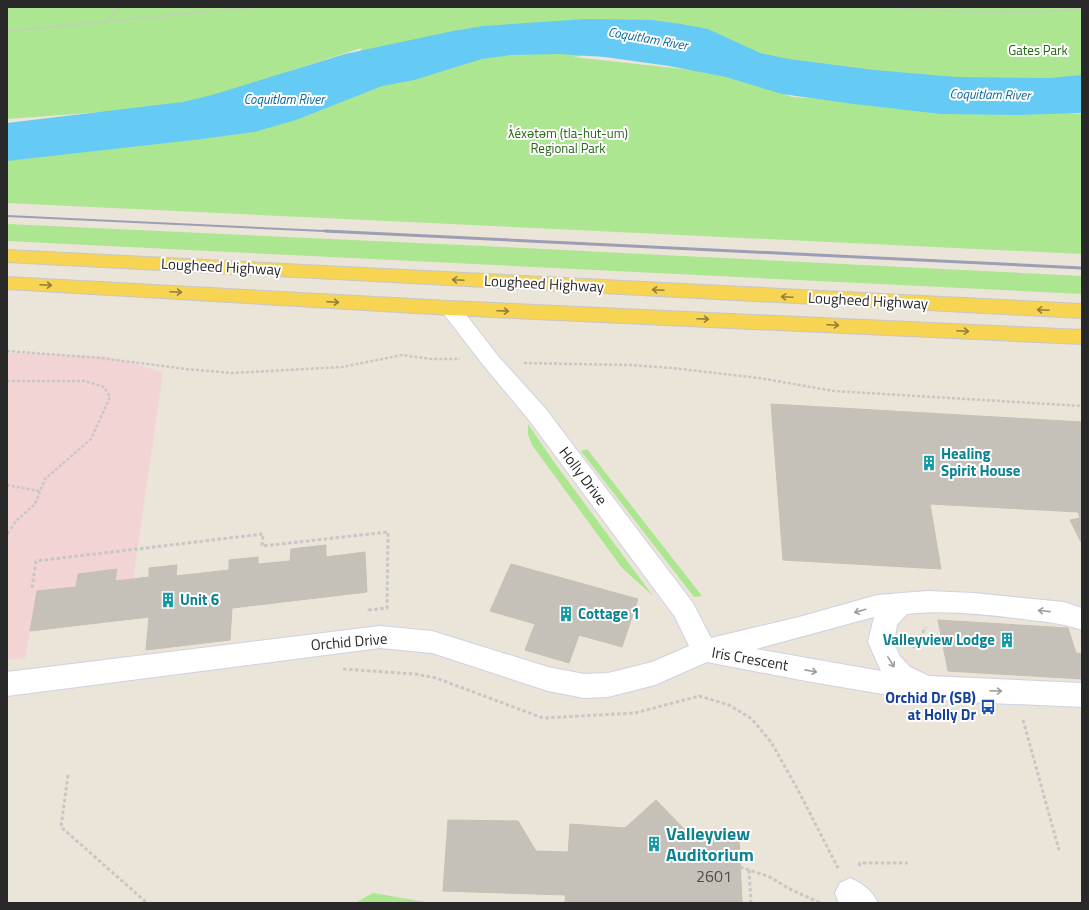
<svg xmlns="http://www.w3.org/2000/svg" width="1089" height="910" viewBox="0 0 1089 910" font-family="'Titillium Web',sans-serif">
<rect width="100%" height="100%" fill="#ebe4d8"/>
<path fill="#f3d4d5" d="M7,353L104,356L163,372L133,579L115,581L117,569L78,574L76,587L37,591L25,658L7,660Z"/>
<path fill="#ace691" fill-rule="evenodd" d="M7,7H1082V95L616,51L573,57L709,72L764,87L792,97L1082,114V254L7,203V126L115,111L7,119ZM361,48L366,81L332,63L287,72Z
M7,224L483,246L1082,276V294L7,241Z
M528,424L554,462L653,596L622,568L532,445L528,434Z
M587,449L702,596L694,597L581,451Z
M373,893L431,903H355Z"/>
<path fill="#65cbf4" d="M586,19L652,20L681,24L708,29L760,53L789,59L874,70L956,77L1050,78L1082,75V113L1017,115L941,114L854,104L782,94L726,77L669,66L605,57L559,54L511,55L482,59L414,80L382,86L296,120L254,132L202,139L7,161V123L183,102L212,95L345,54L453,31L483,26Z"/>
<path fill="#c6c1b8" stroke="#c6c0b2" d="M771,404L1082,422V544L1070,520L1080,518L1078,512L930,504L941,569L783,560Z
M326,545V557L365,552L367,592L232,608L230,640L146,650L149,617L30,631L37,591L76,587L78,574L117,569L115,581L149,577V568L177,565L176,576L229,570V560L258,557V564L290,561L291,549Z
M511,564L638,599L622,647L579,635L569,663L525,650L535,624L490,611Z
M938,620L1068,628L1076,653L1082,654V679L948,671Z
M656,800L689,834L739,836L742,903H565L570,824L625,828Z
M448,820L518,821L536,851L568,852L565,895L443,891Z"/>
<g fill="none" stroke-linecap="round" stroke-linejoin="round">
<defs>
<path id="minor" d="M450,301L457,303L498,356L545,408L693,603L711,638L799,617L877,595L928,591L974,593L1064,602L1082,608V630C1060,622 1038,621 1015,618C979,614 943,610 907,614L897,625L894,642L899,655L910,667L929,676L1082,683V707L968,702L900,697L806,681L707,662L655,685L608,697L584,698L548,691L432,653L380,648L7,696V672L380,626L432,631L548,667L584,674L608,673L652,662L689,646L675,617L529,420L484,366L443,313L440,308L443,303ZM874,617L868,642L881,671L756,649Z
M850,878C863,884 872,890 878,903H839L835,893L840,883Z"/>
<path id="primary" d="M7,250L1082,304V318L7,262Z
M7,277L450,301L1082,330V344L450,315L7,289Z"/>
</defs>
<use href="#minor" stroke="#ced1e2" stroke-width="2"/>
<use href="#primary" stroke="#c7c7c7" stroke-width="2"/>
<path stroke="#c7c7c7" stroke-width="2" stroke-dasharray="2 1.5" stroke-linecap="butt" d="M884,7C950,12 1016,15 1082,9
M108,21L119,7
M7,31L257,7"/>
<path stroke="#c7c7c7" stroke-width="2.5" stroke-dasharray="3 2" stroke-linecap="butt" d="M7,351L100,358L186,369L232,373L342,367L402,355L431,359H460
M524,363L630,365L672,368L759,378L834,391L1082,406
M7,381H85L104,387L110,397L91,439L45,479L35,504L16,521L10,530
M7,485L39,491"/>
<path stroke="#c7c7c7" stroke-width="3" stroke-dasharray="3.5 2.5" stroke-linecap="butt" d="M7,534L11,529
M32,588L36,561L263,534L262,546L388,532L387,608L369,610L370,613
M915,648L914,647L926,627
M343,669L415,674L436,678L543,718L635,713L699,696L729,705L752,719L771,742L797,788L838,868
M1023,720L1059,850
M68,775L61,827L147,903
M859,866L860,863H908
M740,867L770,877L788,888L820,903
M749,870L751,903"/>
<use href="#minor" fill="#fff" fill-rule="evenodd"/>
<use href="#primary" fill="#f7d451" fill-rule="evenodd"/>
<path stroke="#9b9eb4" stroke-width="2" d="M7,216L346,232"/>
<path stroke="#9b9eb4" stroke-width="3" d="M325,231L1082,268"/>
</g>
<defs><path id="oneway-shaft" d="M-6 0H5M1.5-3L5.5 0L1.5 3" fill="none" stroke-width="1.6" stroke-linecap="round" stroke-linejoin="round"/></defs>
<g stroke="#907e3c">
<use href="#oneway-shaft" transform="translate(458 280) rotate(-177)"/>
<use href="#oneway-shaft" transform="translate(46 285) rotate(3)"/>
<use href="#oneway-shaft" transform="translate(658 290) rotate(-177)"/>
<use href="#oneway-shaft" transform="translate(176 292) rotate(3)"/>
<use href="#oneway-shaft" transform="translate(787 297) rotate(-177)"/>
<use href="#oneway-shaft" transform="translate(333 302) rotate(3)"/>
<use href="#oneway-shaft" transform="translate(1043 310) rotate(-177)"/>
<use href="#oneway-shaft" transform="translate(503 311) rotate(2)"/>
<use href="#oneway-shaft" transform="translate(703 319) rotate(2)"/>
<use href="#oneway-shaft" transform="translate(833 325) rotate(3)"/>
<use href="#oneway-shaft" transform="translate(963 331) rotate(3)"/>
</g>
<g stroke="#9e9e9e">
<use href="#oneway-shaft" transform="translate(860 611) rotate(164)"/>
<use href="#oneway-shaft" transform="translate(1044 611) rotate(-174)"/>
<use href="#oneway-shaft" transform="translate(891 662) rotate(58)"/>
<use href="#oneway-shaft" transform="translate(811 671) rotate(11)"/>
<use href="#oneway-shaft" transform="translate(996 691) rotate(2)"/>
</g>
<defs>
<symbol id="building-bare" viewBox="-9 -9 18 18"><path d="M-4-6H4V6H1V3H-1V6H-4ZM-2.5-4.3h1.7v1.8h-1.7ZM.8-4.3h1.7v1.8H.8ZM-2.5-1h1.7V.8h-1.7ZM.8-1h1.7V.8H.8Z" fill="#0f9aa8" stroke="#fff" stroke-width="2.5" paint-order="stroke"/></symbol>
<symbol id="bus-bare" viewBox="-9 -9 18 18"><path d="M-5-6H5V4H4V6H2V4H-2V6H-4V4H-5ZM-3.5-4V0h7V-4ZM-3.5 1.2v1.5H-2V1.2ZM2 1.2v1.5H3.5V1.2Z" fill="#1a4fb4" stroke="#fff" stroke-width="2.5" paint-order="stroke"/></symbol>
</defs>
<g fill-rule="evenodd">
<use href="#building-bare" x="918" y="452" width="22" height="22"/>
<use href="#building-bare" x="157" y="589" width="22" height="22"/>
<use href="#building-bare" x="555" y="603" width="22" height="22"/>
<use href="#building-bare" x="996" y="629" width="22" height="22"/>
<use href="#bus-bare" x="977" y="696" width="22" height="22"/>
<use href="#building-bare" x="643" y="833" width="22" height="22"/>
</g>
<g text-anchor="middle" stroke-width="4" stroke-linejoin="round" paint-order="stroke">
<g font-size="13" font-style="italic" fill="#06669d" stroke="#fff">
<text transform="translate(648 38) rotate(10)" y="5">Coquitlam River</text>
<text transform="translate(990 94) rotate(1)" y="5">Coquitlam River</text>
<text x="284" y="104">Coquitlam River</text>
</g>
<g font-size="13" fill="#256716" stroke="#fff">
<text x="1038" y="55">Gates Park</text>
<text x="568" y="138">ƛ̓éxətəm (tla-hut-um)<tspan x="568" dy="15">Regional Park</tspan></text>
</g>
<g font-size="15" fill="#282828" stroke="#fff">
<text transform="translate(221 267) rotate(3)" y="5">Lougheed Highway</text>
<text transform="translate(544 284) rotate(3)" y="5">Lougheed Highway</text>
<text transform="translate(868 301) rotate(3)" y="5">Lougheed Highway</text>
<text transform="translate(583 476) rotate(53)" y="5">Holly Drive</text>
<text transform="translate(349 642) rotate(-5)" y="5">Orchid Drive</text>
<text transform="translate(750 659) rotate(10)" y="5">Iris Crescent</text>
</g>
<g font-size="15" font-weight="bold" fill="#0d838f" stroke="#fff" text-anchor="start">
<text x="941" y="459">Healing<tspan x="941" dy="17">Spirit House</tspan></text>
<text x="180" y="605">Unit 6</text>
<text x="578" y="619">Cottage 1</text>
<text x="995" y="645" text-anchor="end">Valleyview Lodge</text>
</g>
<g font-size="15" font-weight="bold" fill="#164399" stroke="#fff" text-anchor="end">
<text x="976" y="703">Orchid Dr (SB)<tspan x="976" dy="17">at Holly Dr</tspan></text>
</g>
<g font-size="16" fill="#504e4c">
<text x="714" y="882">2601</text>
</g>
<g font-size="18" font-weight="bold" fill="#0d838f" stroke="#fff" text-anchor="start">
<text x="666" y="840">Valleyview<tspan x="666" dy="21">Auditorium</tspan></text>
</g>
</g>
<rect width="1089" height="910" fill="none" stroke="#282828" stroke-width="16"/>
</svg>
